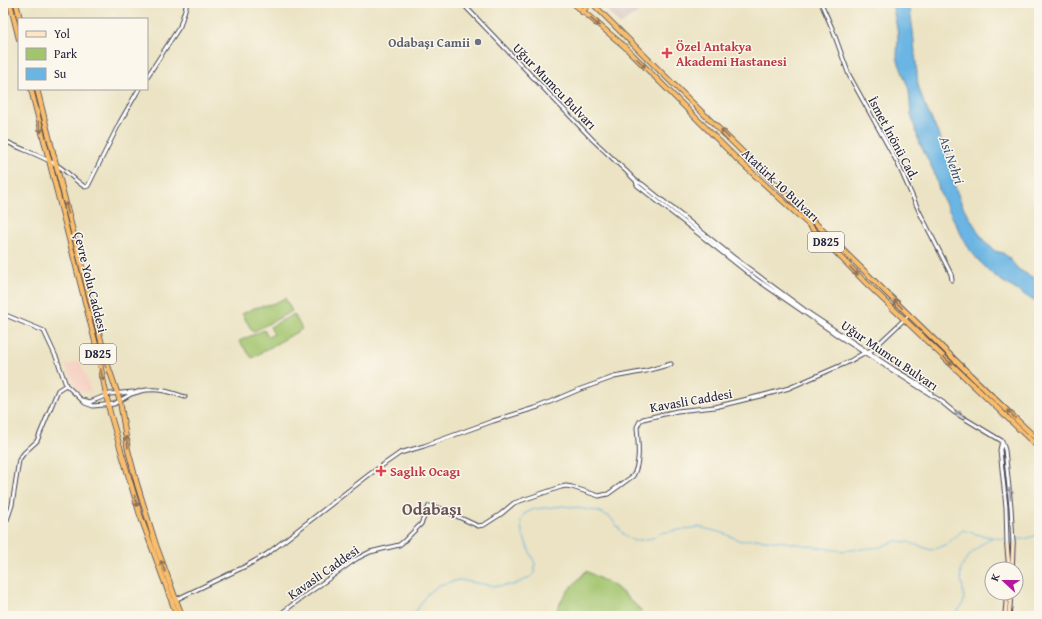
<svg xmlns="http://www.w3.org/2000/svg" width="1042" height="619" viewBox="0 0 1042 619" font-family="'Gentium Book Plus',serif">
<rect width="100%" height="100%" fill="#fbf7ec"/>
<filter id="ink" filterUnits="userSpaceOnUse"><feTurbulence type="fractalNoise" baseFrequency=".025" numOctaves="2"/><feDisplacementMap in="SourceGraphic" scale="8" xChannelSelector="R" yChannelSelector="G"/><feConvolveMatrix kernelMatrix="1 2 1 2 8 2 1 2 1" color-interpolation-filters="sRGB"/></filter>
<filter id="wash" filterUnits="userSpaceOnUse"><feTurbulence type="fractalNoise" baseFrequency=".012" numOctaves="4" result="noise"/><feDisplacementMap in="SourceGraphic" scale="16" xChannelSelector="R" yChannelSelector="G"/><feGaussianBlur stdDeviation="0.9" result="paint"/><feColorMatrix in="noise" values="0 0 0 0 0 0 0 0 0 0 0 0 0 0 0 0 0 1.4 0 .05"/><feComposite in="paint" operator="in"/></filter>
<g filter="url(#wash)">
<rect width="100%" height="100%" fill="#ebe3c3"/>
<path fill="#f6d2c4" d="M80,360L91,391L78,393L66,366Z"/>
<path fill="#d1bfbe" d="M601,3H650L620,25Z"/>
<path fill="#a2c46d" stroke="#627354" d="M285,298L292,311L253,332L242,314L254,308L275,303Z
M294,314L302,329L252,358L239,341L264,330L268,337L274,334L270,327Z
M586,571L616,587L642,611L634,616H558L555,613L565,594Z"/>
<path fill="#6bb5e3" stroke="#466c8f" d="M892,3H909L913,31L918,85L924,103L947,153L954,184L962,205L984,241L995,251L1003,253L1009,258L1018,269L1039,281V304L1002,281L990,272L979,261L970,250L962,236L940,193L934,172L919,142L911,115L909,90L897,58L898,34Z"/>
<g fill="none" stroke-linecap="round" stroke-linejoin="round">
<path stroke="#6bb5e3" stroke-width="1" d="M413,616L427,594L439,585L459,580L495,586L513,585L529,578L535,572V564L522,533L521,521L524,514L534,509L564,506L597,511L610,517L625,536L634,541L653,538L660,533L699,527L723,533L741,541L755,539L785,542L841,551L881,547L895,541L908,542L931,550L947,544L963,530C980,536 1005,541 1023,539C1029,538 1034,536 1039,534
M953,616C956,612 961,608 963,604C967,592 957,577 962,566C967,555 982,544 992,537"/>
</g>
</g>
<g filter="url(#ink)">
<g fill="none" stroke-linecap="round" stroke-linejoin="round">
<defs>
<path id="tertiary" d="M462,3L593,140L626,171L636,181L637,185L756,279L840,337L944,403
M821,3L832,28L849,75L897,162L919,211L951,274L952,280
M147,77L180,26L187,3
M3,140C20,149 38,154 55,164C66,170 74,180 85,187L88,186L120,122L139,89
M636,181L642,184L733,257L810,314L895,370L919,384L931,393
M3,314L44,331L57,359L66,385L85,403L93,406L114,404L131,394L141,391
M140,391C159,388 167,391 185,397
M83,400L90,402L110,394L133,392
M943,403L954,412L1002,441L1005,450L1011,507L1013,543
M1002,441L1000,450L1006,507L1007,545
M3,525L7,520L12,505L19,460L24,453L37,441L58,390L66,385
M175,600L246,566L267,554L370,474L400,453L424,446L493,421L538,407L578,390L614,377L646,371L671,364
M278,616L296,602L356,559L370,552L399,545L403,542L421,524L429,506L439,508L478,526L484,525L501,514L514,503L561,487L566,486L572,487L599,496L603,495L608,494L633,476C641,462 638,443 637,427L640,421L643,419L677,411L715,407L768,394L789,388L844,364C854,360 862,352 872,350L909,315"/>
<path id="secondary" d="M1007,545L1009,569
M1012,569L1013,543
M1005,616L1007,593
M1009,616L1011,593"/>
<path id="trunk" d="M10,3L19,39
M16,3L20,19
M573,3L624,46L736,158L806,222L863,280L1039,448
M592,3L663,74L995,399L1039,441
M582,12L590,3
M31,89L97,349L110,413L140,515L177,616
M37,89L90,299L107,363L120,401L128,450L137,484L156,545L182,616"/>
</defs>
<use href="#tertiary" stroke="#403f4f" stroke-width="5"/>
<use href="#secondary" stroke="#403f4f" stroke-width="5.5"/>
<use href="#trunk" stroke="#403f4f" stroke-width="6"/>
<use href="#tertiary" stroke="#fff" stroke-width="3"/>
<use href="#secondary" stroke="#fde5c5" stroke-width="3.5"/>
<use href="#trunk" stroke="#f9be6d" stroke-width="4.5"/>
</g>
<defs><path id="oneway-shaft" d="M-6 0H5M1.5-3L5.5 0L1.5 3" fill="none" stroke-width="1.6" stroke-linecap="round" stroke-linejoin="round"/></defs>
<g stroke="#8e7054">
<use href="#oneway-shaft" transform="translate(595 22) rotate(40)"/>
<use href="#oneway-shaft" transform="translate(641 63) rotate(45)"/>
<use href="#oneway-shaft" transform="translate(40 127) rotate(76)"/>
<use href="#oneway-shaft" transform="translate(725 134) rotate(-135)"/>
<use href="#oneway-shaft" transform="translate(67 208) rotate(-104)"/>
<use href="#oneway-shaft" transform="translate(854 271) rotate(46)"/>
<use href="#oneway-shaft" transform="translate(898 304) rotate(-135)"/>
<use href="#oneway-shaft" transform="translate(948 361) rotate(44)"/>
<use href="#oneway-shaft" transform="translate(102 375) rotate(78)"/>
<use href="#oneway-shaft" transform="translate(1011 414) rotate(-136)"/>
<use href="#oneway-shaft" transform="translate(127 442) rotate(-100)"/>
<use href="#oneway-shaft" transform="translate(136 501) rotate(74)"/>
<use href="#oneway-shaft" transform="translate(163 566) rotate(-110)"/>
</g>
<g stroke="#9c9ca7">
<use href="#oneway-shaft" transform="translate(960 415) rotate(-148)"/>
<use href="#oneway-shaft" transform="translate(1010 494) rotate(-96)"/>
</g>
</g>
<circle fill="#6b7280" stroke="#fbf7ec" stroke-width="1.5" cx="478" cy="42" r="4"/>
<g fill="#e0444e" stroke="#fbf7ec" stroke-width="1.5">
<path d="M665 47h4v4h4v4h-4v4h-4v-4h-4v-4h4z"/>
<path d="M379 465h4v4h4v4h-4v4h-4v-4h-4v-4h4z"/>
</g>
<g text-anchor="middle" stroke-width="3" stroke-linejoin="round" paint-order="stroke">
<g fill="#fbf7ec" stroke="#636270" stroke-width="1">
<rect x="808" y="232" width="36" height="20" rx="3"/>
<rect x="80" y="344" width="36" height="20" rx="3"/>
</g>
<g font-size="12" font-weight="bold" fill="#22223b">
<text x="826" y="246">D825</text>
<text x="98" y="358">D825</text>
</g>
<g font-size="13" font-weight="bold" fill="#5b616d" stroke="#fbf7ec" text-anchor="end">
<text x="470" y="47">Odabaşı Camii</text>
</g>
<g font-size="13" font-weight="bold" fill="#be3a42" stroke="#fbf7ec" text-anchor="start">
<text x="676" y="51">Özel Antakya<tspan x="676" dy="15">Akademi Hastanesi</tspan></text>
<text x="390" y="476">Saglık Ocagı</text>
</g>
<g font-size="13" fill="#22223b" stroke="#fbf7ec">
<text transform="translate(555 86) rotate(46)" y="5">Uğur Mumcu Bulvarı</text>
<text transform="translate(894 138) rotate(62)" y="5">İsmet İnönü Cad.</text>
<text transform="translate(781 185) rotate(43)" y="5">Atatürk 10 Bulvarı</text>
<text transform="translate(91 282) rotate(76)" y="5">Çevre Yolu Caddesi</text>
<text transform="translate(890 355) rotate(34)" y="5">Uğur Mumcu Bulvarı</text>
<text transform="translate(691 400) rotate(-10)" y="5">Kavasli Caddesi</text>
<text transform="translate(323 572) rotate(-35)" y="5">Kavasli Caddesi</text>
</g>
<g font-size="14" font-style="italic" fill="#3c5576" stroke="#fbf7ec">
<text transform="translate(952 160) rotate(71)" y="5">Asi Nehri</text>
</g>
<g font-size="17" font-weight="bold" fill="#69535a" stroke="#fbf7ec">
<text x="432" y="515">Odabaşı</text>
</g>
</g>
<rect width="1042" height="619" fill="none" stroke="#fbf7ec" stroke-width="16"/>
<rect x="18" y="18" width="130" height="72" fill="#fbf7ec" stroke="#a4a2a5"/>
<rect x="26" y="31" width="20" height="6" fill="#fde5c5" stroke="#a4a2a5"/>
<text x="54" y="38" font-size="12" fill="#22223b">Yol</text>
<rect x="26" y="48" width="20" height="12" fill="#a2c46d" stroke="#a4a2a5"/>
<text x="54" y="58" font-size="12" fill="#22223b">Park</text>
<rect x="26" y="68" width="20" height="12" fill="#6bb5e3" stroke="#a4a2a5"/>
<text x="54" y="78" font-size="12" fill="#22223b">Su</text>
<g transform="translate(1004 581) rotate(292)"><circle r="19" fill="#fbf7ec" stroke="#a4a2a5"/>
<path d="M0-3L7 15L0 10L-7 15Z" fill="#b5179e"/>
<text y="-6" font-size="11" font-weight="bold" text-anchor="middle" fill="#22223b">K</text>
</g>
</svg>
